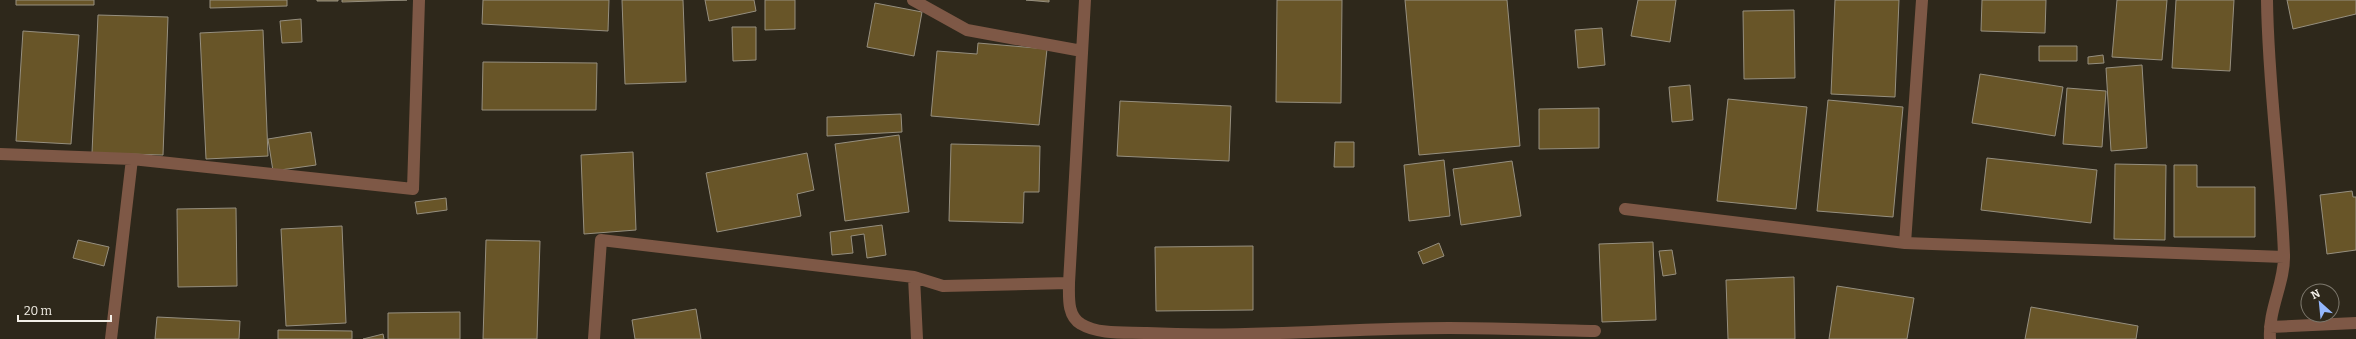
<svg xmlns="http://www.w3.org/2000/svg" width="2356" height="339" viewBox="0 0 2356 339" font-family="Bitter,serif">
<rect width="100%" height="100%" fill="#2e281b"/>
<path fill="#685528" stroke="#968f7f" d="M16,0H94V5H16Z
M210,0H287V6L210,8Z
M317,0H338V1H317Z
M342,0H407L342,2Z
M483,0H609L608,31L482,24Z
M622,0H683L686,82L625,84Z
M705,0H754L756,11L709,21Z
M765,0H795V29L765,30Z
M1026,0H1049V2Z
M1277,0H1342L1341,103L1276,102Z
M1405,0H1507L1520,146L1419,155Z
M1638,0H1676L1670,42L1631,36Z
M1835,0H1899L1895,97L1831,94Z
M1982,0H2046L2045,33L1981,31Z
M2117,0H2167L2162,60L2112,57Z
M2176,0H2234L2230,71L2172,68Z
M2287,0H2356V14L2293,29Z
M875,3L922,12L914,56L867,47Z
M1794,10L1795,78L1744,79L1743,11Z
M98,15L168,17L163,155L92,153Z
M301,19L302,42L282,43L280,21Z
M732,27H756V60L733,61Z
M1602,28L1605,65L1578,68L1575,30Z
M263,30L268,156L206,159L200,33Z
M23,31L79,35L71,144L16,141Z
M978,43L1047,49L1039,125L931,116L937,51L977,54Z
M2039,46H2077V61H2039Z
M2103,55L2104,63L2088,64V57Z
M483,62L597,63L596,110H482Z
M2142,65L2147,148L2111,151L2106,68Z
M1980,74L2063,87L2055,136L1972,123Z
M1690,85L1693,120L1672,122L1669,87Z
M2067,88L2106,91L2102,147L2063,144Z
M1728,99L1807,107L1796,209L1717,201Z
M1828,100L1903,107L1893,217L1817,211Z
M1120,101L1231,106L1229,161L1117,156Z
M1599,108V148L1539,149V109Z
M901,114L902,132L827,136V117Z
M311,132L316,165L273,171L268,139Z
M899,135L909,212L845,221L835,144Z
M1335,142H1354V167H1334Z
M951,144L1040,146L1039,192H1024L1023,223L949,221Z
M633,152L636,230L584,234L581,155Z
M807,153L814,190L797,194L801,216L717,232L706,173Z
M1987,158L2097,170L2091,223L1981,210Z
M1444,160L1450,216L1409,221L1404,165Z
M1512,161L1521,216L1461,225L1453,169Z
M2115,164L2166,165L2165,240L2114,239Z
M2174,165H2197V187H2255V237H2174Z
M2352,191L2353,197H2356V250L2327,254L2320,195Z
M446,198L447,210L417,214L415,202Z
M236,208L237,286L178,287L177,209Z
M882,225L886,255L867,258L864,234L851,236L853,253L832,255L830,232Z
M342,226L346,323L286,326L281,229Z
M78,240L109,247L104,266L73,258Z
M486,240L540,241L537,339H483Z
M1653,242L1656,320L1602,322L1599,244Z
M1439,243L1444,256L1423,264L1418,252Z
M1253,246V310L1156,311L1155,247Z
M1672,250L1676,274L1663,276L1659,251Z
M1794,277L1795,339H1728L1726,280Z
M1837,286L1914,298L1907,339H1829Z
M2031,307L2138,326L2136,339H2025Z
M696,309L701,339H635L632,320Z
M460,312V339H388V313Z
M157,317L240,321L239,339H155Z
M278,330L352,331V339H278Z
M383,334L384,339H363Z"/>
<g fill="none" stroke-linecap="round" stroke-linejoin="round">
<path stroke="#7e5846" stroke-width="12" d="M913,0L967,30L1082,51
M1085,0L1069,283C1069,297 1067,316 1081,324C1099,335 1127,332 1147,333C1248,338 1348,328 1449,328C1498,328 1546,330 1595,331
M2267,0C2268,86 2281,170 2284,255C2285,282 2268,310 2270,339
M0,154L132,159L413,189L419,0
M1625,209L1905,243L2284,257
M1905,243L1922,0
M914,277L917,339
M2270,327L2356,323
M111,339L132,159
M594,339L601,240L914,277L943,286L1069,283"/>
</g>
<g transform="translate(2320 303) rotate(333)"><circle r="19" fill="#2e281b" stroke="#7d786d"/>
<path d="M0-3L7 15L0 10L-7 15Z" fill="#94b7fd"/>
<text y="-6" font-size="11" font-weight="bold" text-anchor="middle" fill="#f3efe7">N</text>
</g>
<path d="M18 315v6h93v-6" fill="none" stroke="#f3efe7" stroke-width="2"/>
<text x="24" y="315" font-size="12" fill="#f3efe7" stroke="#2e281b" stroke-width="3" paint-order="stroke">20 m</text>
</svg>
